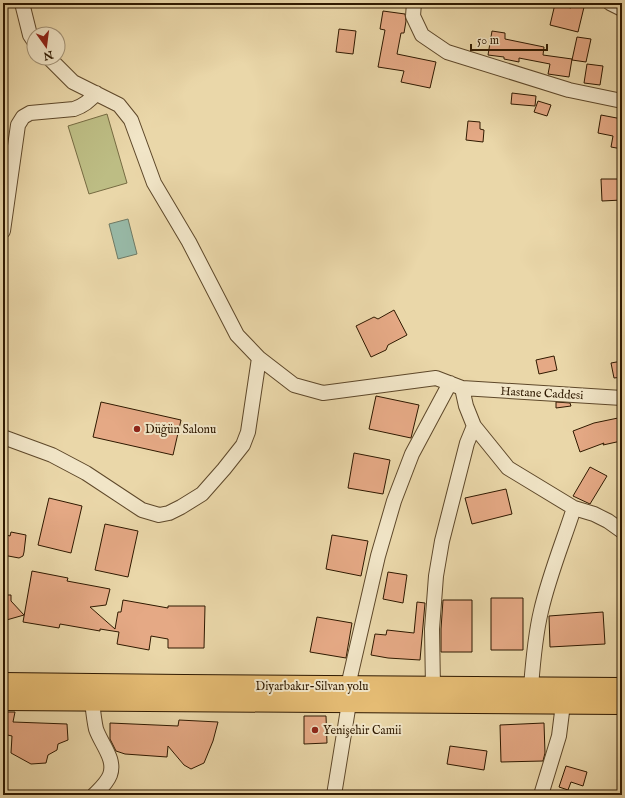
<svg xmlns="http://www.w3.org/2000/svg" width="625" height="798" viewBox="0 0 625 798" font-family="'IM FELL English',serif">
<rect width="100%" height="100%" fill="#ead7a9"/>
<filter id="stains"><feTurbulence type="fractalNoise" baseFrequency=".005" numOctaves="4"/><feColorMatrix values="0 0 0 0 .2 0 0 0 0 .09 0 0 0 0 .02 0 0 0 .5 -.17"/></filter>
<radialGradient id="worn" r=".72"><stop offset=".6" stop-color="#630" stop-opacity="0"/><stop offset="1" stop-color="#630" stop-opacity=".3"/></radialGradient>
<path fill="#bdbd84" stroke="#766b42" d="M107,114L127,183L89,194L68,126Z"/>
<path fill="#98baa8" stroke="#6e7a65" d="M128,219L137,254L118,259L109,224Z"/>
<path fill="#e5a985" stroke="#2f1900" d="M572,3H585L578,32L550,25L555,4L571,8Z
M383,11L405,14L406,21L404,33H401L397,54L436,62L430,88L401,82L404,71L378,67L385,30L380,29Z
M339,29L356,31L353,54L336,52Z
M492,31L505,33V39L544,47L543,55L572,59L569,77L548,74L550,64L519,58V62L504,59V57L488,55Z
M577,37L591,39L586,62L572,60Z
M587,64L603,66L600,85L584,83Z
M512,93L536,96L535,106L511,104Z
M538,101L551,105L547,116L534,112Z
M601,115L622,119V149L611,147L613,136L598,133Z
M468,121L480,122V129L484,130L483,142L466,140Z
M601,179H621L622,200L602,201Z
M394,310L407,335L388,345L386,350L371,357L356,326L374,317L378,319Z
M554,356L557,370L539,374L536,360Z
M622,361V377L614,378L611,363Z
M376,396L419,405L411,438L369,429Z
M101,402L181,420L173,455L93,437Z
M556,402L570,403L571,406L556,408Z
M618,418L621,428H618L621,441L603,445L604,443L580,452L573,431L594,423Z
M354,453L390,460L383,494L348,488Z
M590,467L607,476L590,504L573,496Z
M506,489L512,514L472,524L465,498Z
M49,498L82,506L71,553L38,545Z
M105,524L138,531L128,577L95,570Z
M11,532L26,535L24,552L23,556L19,558L3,555V534L10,536Z
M332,535L368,541L361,576L326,569Z
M32,571L68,578L67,581L110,589L106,605L90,607L115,629L118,612H121L123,600L168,608V606H205L204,648H168V639L151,636L149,650L117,644L119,632L100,629V631L60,624L59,628L23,622Z
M388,572L407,575L403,603L383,599Z
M3,595H11V601L24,615L3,621Z
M491,598H523V650H491Z
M443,600H472V652H441V629Z
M417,602L425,603L420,660L388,658L371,655L375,634L386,635L387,630L414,633Z
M603,612L605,644L550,647L549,616Z
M317,617L352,623L346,658L310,652Z
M3,712H15L13,722L67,724L68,740L58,744L57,750L48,755L46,763L31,764L11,753L12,736L3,734Z
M304,716H326L327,743L304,744Z
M179,720L218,722L213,741L204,763L191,769L184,765L168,746L167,757L125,754L116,751L110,739V723L178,726Z
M544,723L545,753L543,761L501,762L500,725Z
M450,746L487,751L484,770L447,764Z
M566,766L587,772L583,786L571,782L568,790L559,787Z"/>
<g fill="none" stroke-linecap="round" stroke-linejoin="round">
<defs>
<path id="minor" d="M22,3L30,35L34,41
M414,3L413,16L422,35L447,52L569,90L622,101
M610,3L622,9
M49,58L73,82L119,105L131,120L154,183L189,242L237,335L259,358L294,385L323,393L436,378L462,388L622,398
M3,231L18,125L23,117L30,113L74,109C83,106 90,101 96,93
M462,388L466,406L474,426L508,468L574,508L594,514L608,521L622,531
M3,437L52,455L86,473L142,510L159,515L169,513L181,507L202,494L224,469L243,445L248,432L259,358
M348,686L378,556L394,501L412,454L450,383
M433,687L432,629L436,576L442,541L467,443L474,426
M531,687C533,661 535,636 541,611C549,576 563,542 574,508
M92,701C93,710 94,720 96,729C101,744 116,759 110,775C107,783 100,789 94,795
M334,795L349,703
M541,795L559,736L563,704"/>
<path id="highway" d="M3,683L184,685L622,688
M3,700L622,704"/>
</defs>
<use href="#minor" stroke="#5e482a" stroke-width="16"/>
<use href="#highway" stroke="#2f1900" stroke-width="22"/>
<use href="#minor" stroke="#f1e5c7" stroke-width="14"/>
<use href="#highway" stroke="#e5bc74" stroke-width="20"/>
</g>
<g fill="#8f2418" stroke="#f1e5c7" stroke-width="1.5">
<circle cx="137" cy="429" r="4"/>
<circle cx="315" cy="730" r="4"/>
</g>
<g text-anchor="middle" stroke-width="4" stroke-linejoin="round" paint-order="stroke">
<g font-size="12" fill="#2f1900" stroke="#f1e5c7">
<text transform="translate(542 393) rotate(3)" y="4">Hastane Caddesi</text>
<text x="312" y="690">Diyarbakır-Silvan yolu</text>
</g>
<g font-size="12" fill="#2f1900" stroke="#f1e5c7" text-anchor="start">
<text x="145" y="433">Düğün Salonu</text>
<text x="323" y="734">Yenişehir Camii</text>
</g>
</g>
<rect width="625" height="798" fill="none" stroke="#ead7a9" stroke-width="16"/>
<rect x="4" y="4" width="617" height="790" fill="none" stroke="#2f1900" stroke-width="2"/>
<rect x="8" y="8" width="609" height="782" fill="none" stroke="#2f1900"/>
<g transform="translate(46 46) rotate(166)"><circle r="19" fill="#f1e5c7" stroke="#a39377"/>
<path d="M0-3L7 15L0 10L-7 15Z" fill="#8f2418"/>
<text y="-6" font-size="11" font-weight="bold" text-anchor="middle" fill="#2f1900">N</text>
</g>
<path d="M471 44v6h76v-6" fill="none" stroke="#2f1900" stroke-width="2"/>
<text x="477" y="44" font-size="12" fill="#2f1900" stroke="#f1e5c7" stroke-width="3" paint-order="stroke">50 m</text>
<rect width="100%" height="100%" filter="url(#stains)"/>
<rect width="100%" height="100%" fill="url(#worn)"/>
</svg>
